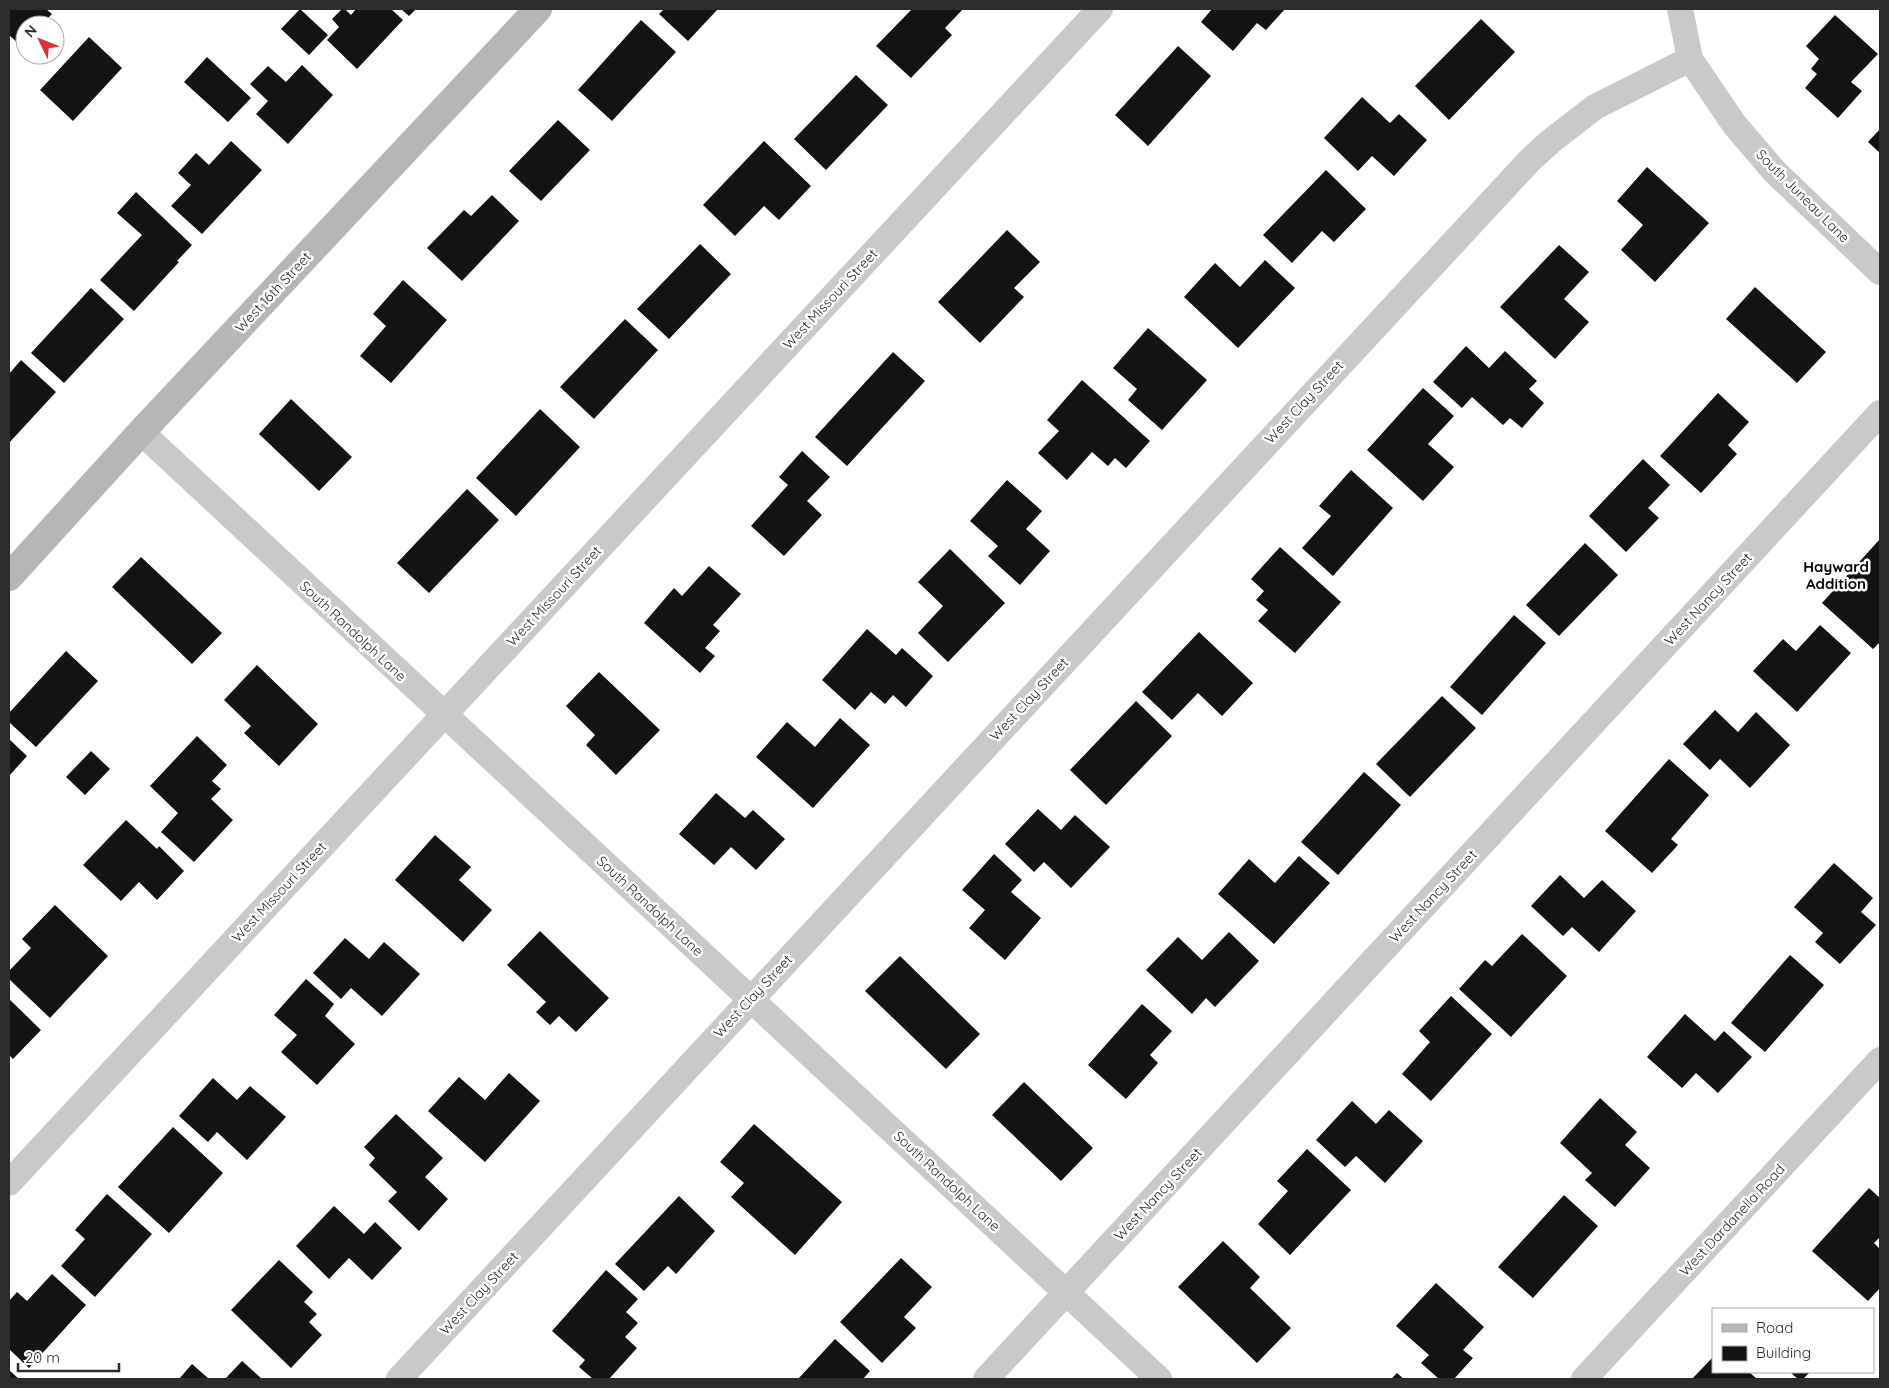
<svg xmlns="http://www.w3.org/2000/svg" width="1889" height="1388" viewBox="0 0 1889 1388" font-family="Quicksand,sans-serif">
<rect width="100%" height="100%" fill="#fff"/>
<path fill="#131313" d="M9,9H46L52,14L41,25H25V42L21,46L9,35Z
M300,9L328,35L309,55L281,29Z
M342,9H345L351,15L356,9H391L403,20L357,69L327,40L339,27L332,19Z
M401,9H416L409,16Z
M664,9H718L688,41L659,14Z
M912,9H963L945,28L952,35L911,78L876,46Z
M1212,9H1285L1266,30L1257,23L1233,51L1201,22Z
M1835,15L1878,54L1851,82L1862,91L1838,118L1805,88L1817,74L1811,69L1819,59L1806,46Z
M1481,19L1515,52L1449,120L1415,86Z
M641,20L676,52L612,121L578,90Z
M89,37L122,68L73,121L40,90Z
M1178,46L1211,76L1148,146L1115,115Z
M207,57L251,98L228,122L184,82Z
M302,65L333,95L288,144L256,114L268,101L250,84L268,66L286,82Z
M856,75L888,105L826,170L794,139Z
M1362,97L1390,123L1399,114L1427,140L1394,176L1372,156L1358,171L1324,138Z
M558,120L590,150L541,201L509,171Z
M1880,129V153L1868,142Z
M231,141L262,170L202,234L171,206L191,185L178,173L196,153L209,165Z
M764,141L811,186L779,220L764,206L735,236L703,205Z
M1647,167L1709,223L1655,282L1621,250L1643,225L1617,201Z
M1326,170L1366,209L1334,242L1322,231L1292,263L1263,235Z
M136,192L192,245L177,261L179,262L134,311L100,280L142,235L117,213Z
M492,195L519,221L462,281L427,248L464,210L471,216Z
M1007,230L1040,262L1014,288L1024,297L980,343L938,302Z
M700,244L731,274L669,339L637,309Z
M1559,245L1589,272L1564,299L1589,322L1555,359L1500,307Z
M1265,260L1295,288L1238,348L1184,297L1215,263L1240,287Z
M403,280L447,320L391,383L360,356L386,326L373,314Z
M1755,287L1826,352L1797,383L1726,319Z
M91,288L124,319L64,383L31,353Z
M625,319L658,350L594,419L560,387Z
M1148,328L1207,380L1162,430L1128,400L1137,389L1113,368Z
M1466,346L1489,368L1505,351L1537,381L1529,389L1544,403L1522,428L1510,418L1503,425L1472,397L1462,408L1433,382Z
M893,352L925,381L847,466L815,437Z
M21,360L56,392L9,443V374Z
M1082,380L1150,441L1126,468L1115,458L1108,466L1092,452L1067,480L1038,453L1059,431L1047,420Z
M1423,388L1454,416L1428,444L1454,467L1423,501L1367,450Z
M1718,393L1749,422L1728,445L1737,454L1701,493L1660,456Z
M291,399L352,457L319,491L259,434Z
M540,409L580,447L516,516L476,478Z
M802,451L830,477L807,501L822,515L784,556L751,526L788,485L779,477Z
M1643,459L1670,485L1648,508L1659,518L1626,552L1589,516Z
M1351,470L1393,508L1333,576L1302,548L1331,516L1319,506Z
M1007,480L1042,511L1026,529L1050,551L1020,585L988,556L998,546L970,521Z
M467,489L499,520L429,593L397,563Z
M1880,539V642L1873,649L1822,603Z
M1585,543L1618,575L1559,636L1526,605Z
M1280,547L1341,602L1295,653L1258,621L1268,610L1256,600L1264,591L1251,579Z
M950,549L1005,603L948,662L918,633L943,606L918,582Z
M141,557L222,633L192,664L112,587Z
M709,566L741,594L713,625L720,631L705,648L715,656L700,673L644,623L674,588L682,596Z
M1514,615L1546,643L1482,715L1450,687Z
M1820,625L1851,653L1797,712L1753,671L1783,639L1796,651Z
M867,629L896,655L902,648L933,676L906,707L893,695L885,704L871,692L855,710L822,680Z
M1199,632L1253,683L1222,716L1198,693L1172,720L1142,692Z
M66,651L98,681L36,747L9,722V713Z
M257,665L318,724L279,766L244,733L251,726L224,700Z
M599,672L660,730L616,775L586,745L595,735L566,706Z
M1442,696L1476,728L1410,797L1376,764Z
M1136,701L1172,736L1106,805L1070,770Z
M1715,710L1738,732L1756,712L1790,745L1750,788L1720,759L1710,770L1683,744Z
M840,718L870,745L813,808L756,757L787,722L815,747Z
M197,736L227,765L212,781L221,789L211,799L233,820L194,862L161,832L178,813L150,786Z
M9,739L27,756L9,776Z
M91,751L110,769L85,795L66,777Z
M1669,759L1709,795L1671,839L1678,845L1652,873L1605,831Z
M1364,772L1401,805L1338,875L1301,842Z
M716,793L745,818L753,810L785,839L756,870L731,847L714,865L679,834Z
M1038,809L1061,830L1075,815L1110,847L1071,888L1044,862L1034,872L1005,844Z
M126,820L157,849L159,846L184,871L157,900L139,882L121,901L83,865Z
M435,835L471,867L459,880L492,910L463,942L395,880Z
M994,854L1022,880L1011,892L1041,918L1005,960L969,928L985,910L962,890Z
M1299,856L1330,883L1274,944L1218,894L1249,859L1275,883Z
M1834,863L1873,898L1861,912L1876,925L1840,964L1815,942L1823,933L1794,907Z
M1560,875L1584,898L1602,880L1636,911L1599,952L1572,927L1563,936L1531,906Z
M55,905L108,956L50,1018L9,979V971L31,948L22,939Z
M540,931L609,998L576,1032L559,1016L550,1025L536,1012L546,1002L507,965Z
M1229,932L1259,961L1215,1007L1206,998L1192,1014L1146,970L1178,937L1202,960Z
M1522,934L1567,976L1511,1037L1459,989L1485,960L1492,966Z
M345,938L369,959L384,942L420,974L382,1016L351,988L341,999L313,973Z
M1790,955L1824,985L1765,1052L1731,1023Z
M900,956L980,1034L946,1069L865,991Z
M306,979L334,1004L325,1016L355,1044L317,1085L281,1052L297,1035L274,1015Z
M1451,996L1492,1034L1431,1101L1402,1074L1430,1042L1419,1031Z
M9,999L41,1030L13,1059L9,1055Z
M1142,1004L1172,1031L1150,1055L1158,1063L1126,1099L1088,1065Z
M1685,1014L1715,1041L1724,1031L1752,1057L1718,1093L1696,1073L1682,1088L1647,1057Z
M509,1073L540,1101L485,1162L428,1111L459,1077L485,1100Z
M213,1078L237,1100L250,1086L286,1117L247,1160L217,1132L208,1142L179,1116Z
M1024,1082L1093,1148L1061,1181L992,1115Z
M1600,1098L1637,1132L1625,1145L1650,1168L1615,1207L1585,1180L1592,1173L1560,1143Z
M1352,1101L1376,1124L1389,1110L1423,1141L1385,1183L1356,1156L1345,1167L1316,1140Z
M396,1114L443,1158L425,1177L448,1199L419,1231L388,1201L397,1192L369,1165L375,1158L364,1147Z
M754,1124L842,1202L795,1255L731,1197L744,1183L720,1162Z
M173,1127L223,1173L169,1233L118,1187Z
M1307,1149L1351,1190L1290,1255L1258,1224L1288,1191L1277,1181Z
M1869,1188L1880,1198V1237L1874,1243L1880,1249V1288L1868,1301L1812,1251Z
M107,1194L152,1234L95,1297L61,1266L85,1239L75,1230Z
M1564,1195L1598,1226L1533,1298L1498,1267Z
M679,1196L715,1231L676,1274L668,1266L644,1291L615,1264Z
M334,1206L364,1234L375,1222L402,1248L372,1280L349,1258L329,1279L296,1246Z
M1223,1241L1260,1277L1250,1288L1291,1328L1257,1363L1178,1287Z
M901,1258L932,1287L904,1317L916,1328L882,1363L840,1322Z
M279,1260L313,1292L304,1302L317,1314L309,1322L322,1335L291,1368L231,1310Z
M606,1270L638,1299L626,1312L638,1323L625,1337L637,1348L609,1379H593L579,1367L585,1360L552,1331Z
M52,1274L86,1305L29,1368L9,1349V1301L17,1292L27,1301Z
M1436,1283L1484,1327L1463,1350L1473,1358L1454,1379H1439L1421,1363L1429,1355L1396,1326Z
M835,1339L870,1371L863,1379H798Z
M1713,1357V1372H1749L1757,1379H1692Z
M242,1361L262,1379H225Z
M192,1364L209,1379H179Z
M9,1370L19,1379H9Z
M1790,1372H1810L1803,1379H1798Z
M1397,1373L1404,1379H1391Z"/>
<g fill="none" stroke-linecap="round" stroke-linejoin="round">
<path stroke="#c9c9c9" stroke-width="26" d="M1680,9L1690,59L1734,124L1775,172L1880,272
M141,432L1159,1379
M9,1183L1100,9
M399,1379L1531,159L1551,141L1595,107L1690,59
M986,1379L1880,413
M1584,1379L1880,1060"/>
<path stroke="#b6b6b6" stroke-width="28" d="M9,577L141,432L538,9"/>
</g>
<g text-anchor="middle" stroke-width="5" stroke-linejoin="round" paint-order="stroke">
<g font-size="14" fill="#2c2c2c" stroke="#fff">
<text transform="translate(1803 196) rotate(45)" y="5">South Juneau Lane</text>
<text transform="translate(273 292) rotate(-47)" y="5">West 16th Street</text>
<text transform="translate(830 299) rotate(-47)" y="5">West Missouri Street</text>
<text transform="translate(1304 402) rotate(-47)" y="5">West Clay Street</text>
<text transform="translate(554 596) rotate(-47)" y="5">West Missouri Street</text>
<text transform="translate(1708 599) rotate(-47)" y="5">West Nancy Street</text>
<text transform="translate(353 631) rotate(43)" y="5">South Randolph Lane</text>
<text transform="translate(1029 699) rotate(-47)" y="5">West Clay Street</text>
<text transform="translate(279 892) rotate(-47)" y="5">West Missouri Street</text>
<text transform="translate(1433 896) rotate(-47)" y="5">West Nancy Street</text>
<text transform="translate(650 906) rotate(43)" y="5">South Randolph Lane</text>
<text transform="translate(753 996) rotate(-47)" y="5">West Clay Street</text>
<text transform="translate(947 1181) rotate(43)" y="5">South Randolph Lane</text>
<text transform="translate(1158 1194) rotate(-47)" y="5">West Nancy Street</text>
<text transform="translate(1732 1220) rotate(-47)" y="5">West Dardanella Road</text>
<text transform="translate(479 1293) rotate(-47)" y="5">West Clay Street</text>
</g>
<g font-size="15" font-weight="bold" fill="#000" stroke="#fff">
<text x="1836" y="572">Hayward<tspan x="1836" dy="17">Addition</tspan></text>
</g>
</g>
<rect width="1889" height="1388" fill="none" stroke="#2c2c2c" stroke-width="20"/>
<rect x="1712" y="1308" width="162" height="65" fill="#ffffff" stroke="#ababab"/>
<rect x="1722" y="1324" width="25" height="8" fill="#b6b6b6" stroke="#ababab"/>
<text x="1756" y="1333" font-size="15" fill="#2c2c2c">Road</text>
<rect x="1722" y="1346" width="25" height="15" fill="#131313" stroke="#ababab"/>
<text x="1756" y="1358" font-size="15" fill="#2c2c2c">Building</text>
<g transform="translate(40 40) rotate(313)"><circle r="24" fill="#ffffff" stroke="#ababab"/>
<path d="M0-4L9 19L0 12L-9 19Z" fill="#e32e38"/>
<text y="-8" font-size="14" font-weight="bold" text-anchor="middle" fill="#2c2c2c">N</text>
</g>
<path d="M18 1363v8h101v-8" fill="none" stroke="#2c2c2c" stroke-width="2.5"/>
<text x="25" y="1363" font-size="15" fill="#2c2c2c" stroke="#ffffff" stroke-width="4" paint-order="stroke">20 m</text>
</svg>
